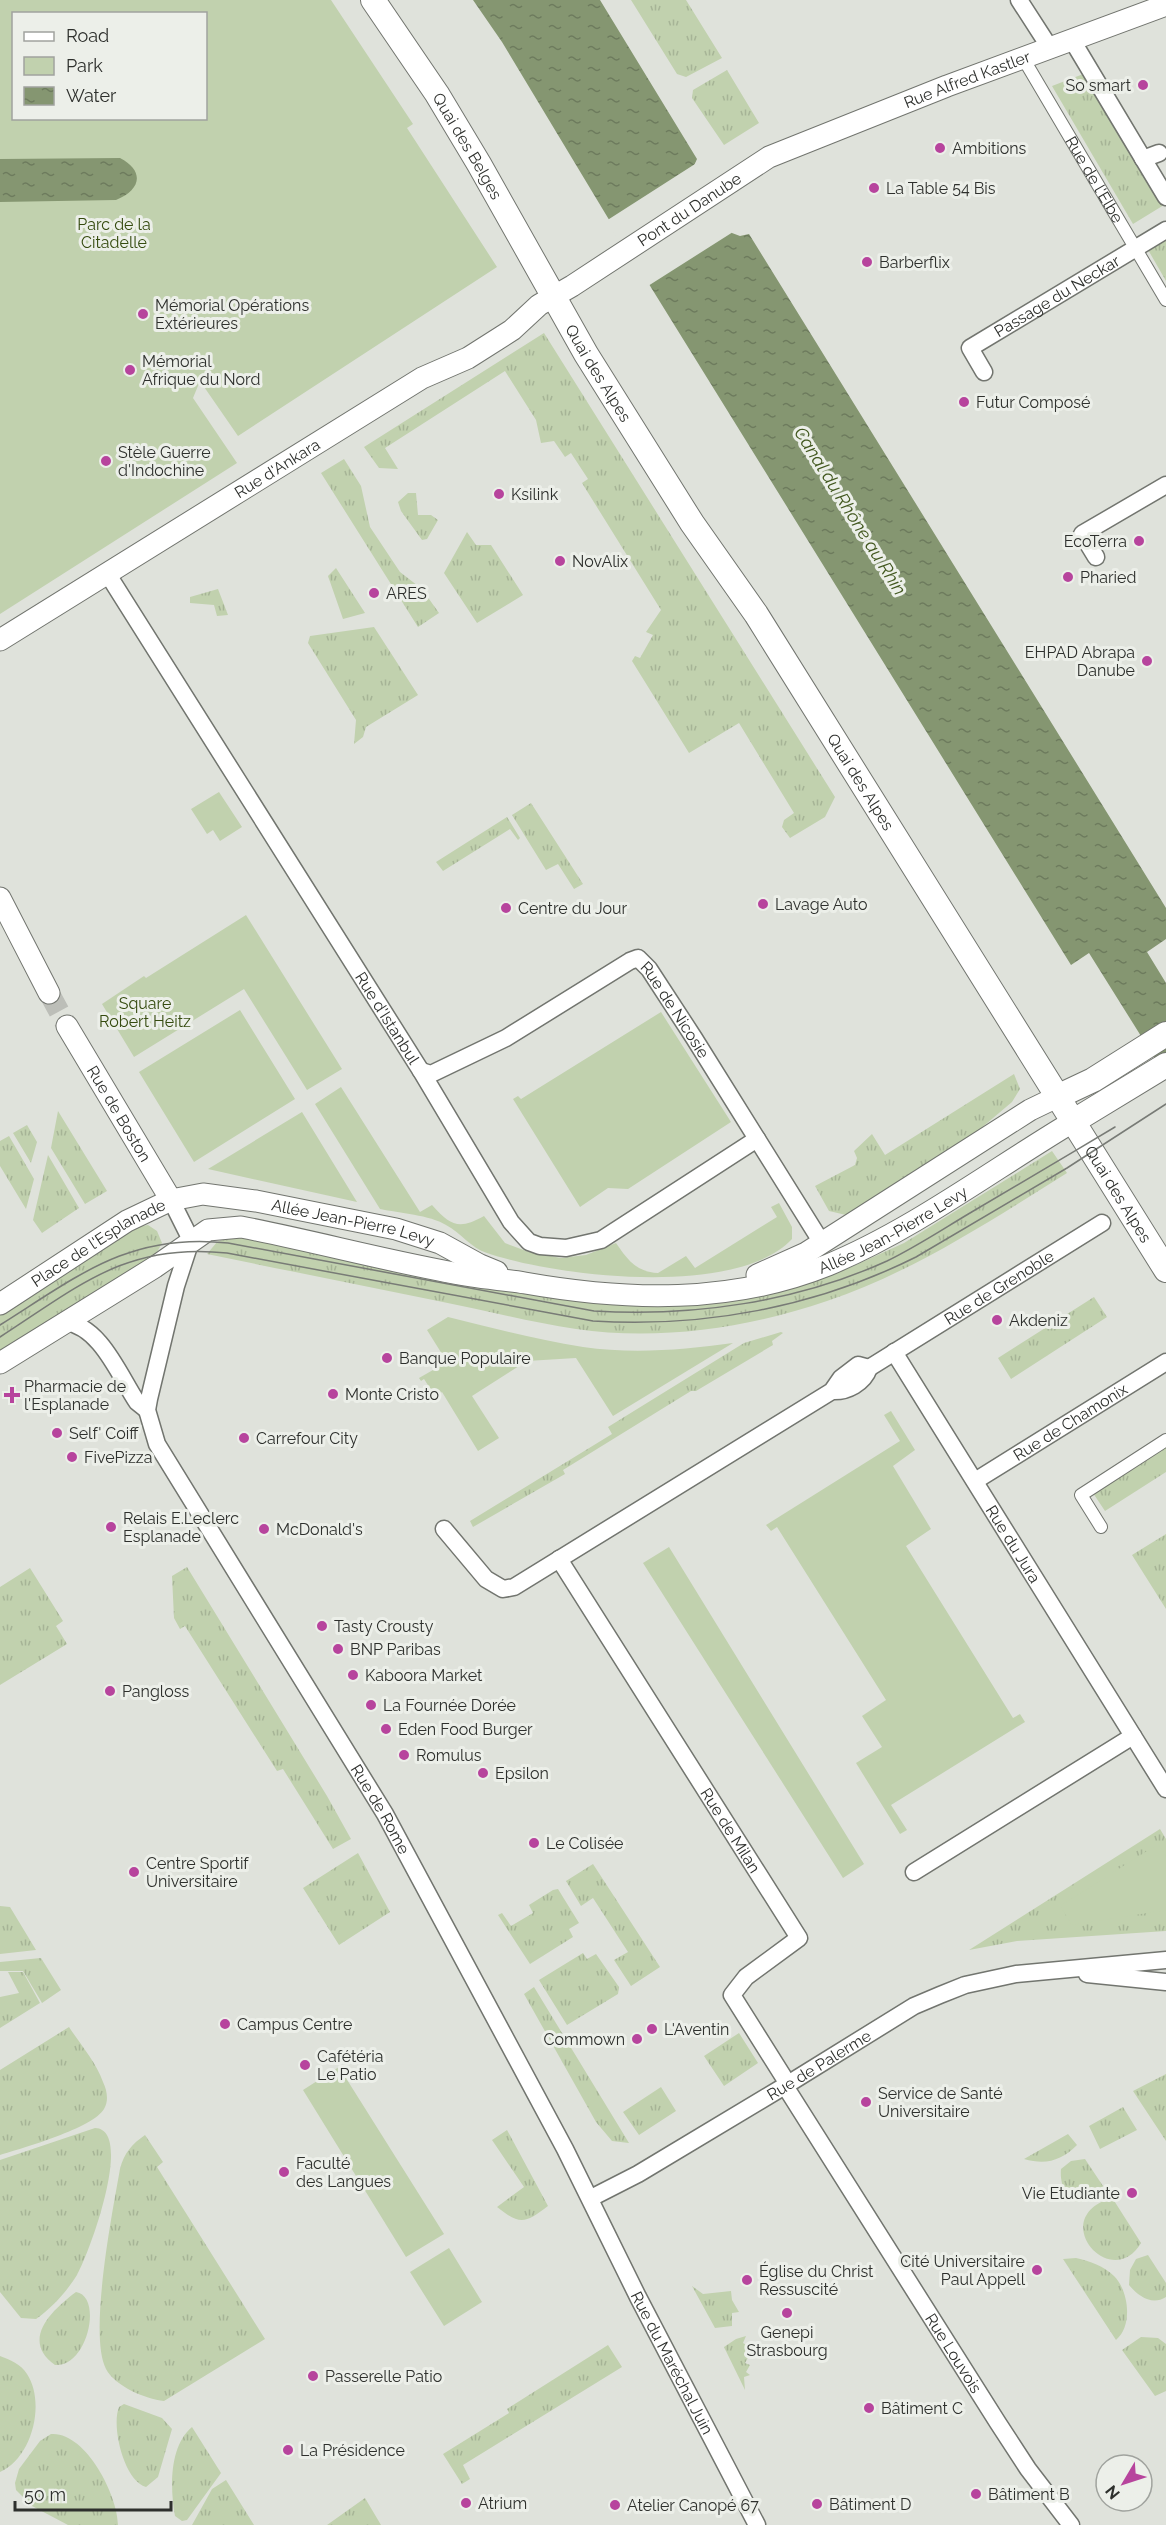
<svg xmlns="http://www.w3.org/2000/svg" width="1166" height="2525" viewBox="0 0 1166 2525" font-family="Raleway,sans-serif">
<defs>
<pattern id="grass-tufts" width="24" height="20" patternUnits="userSpaceOnUse" patternTransform="scale(1.5)"><rect width="24" height="20" fill="#c1d1ae"/><path d="M3 7l-1-3M5 7V3M7 7l1-3M15 17l-1-3M17 17v-4M19 17l1-3" fill="none" stroke="#a6b496"/></pattern>
<pattern id="water-ripples" width="26" height="14" patternUnits="userSpaceOnUse" patternTransform="scale(1.5)"><rect width="26" height="14" fill="#859671"/><path d="M2 4q2-2 4 0t4 0M15 11q2-2 4 0t4 0" fill="none" stroke="#6d7b5d"/></pattern>
</defs>
<rect width="100%" height="100%" fill="#dfe2db"/>
<path fill="url(#grass-tufts)" d="M631,0H686L722,58L686,77L677,74Z
M727,70L759,123L724,145L692,98L693,90Z
M1086,73L1164,205L1133,224L1052,86Z
M1166,238V281L1147,248Z
M544,333L835,797L825,817L790,838L782,827L784,820L794,813L739,723L689,753L632,661L635,656L640,658L653,635L646,632L661,610L582,483L588,479L571,453L565,457L554,441L541,443L536,420L505,371L385,448L398,469L379,468L364,447Z
M344,459L361,486L370,527L400,572L422,589L439,613L418,627L321,473Z
M408,493H416L418,515H431L438,520L427,539L422,540L401,511L398,502Z
M467,532L476,545H491L523,595L477,623L444,573Z
M336,568L365,613L343,619L328,576Z
M218,589L228,615L217,616L214,605L190,603V597Z
M374,627L418,695L366,727L363,737L354,744L356,720L308,643L310,636Z
M531,803L583,884L574,889L558,864L546,870L512,815Z
M507,817L520,838L518,840L510,829L443,871L436,862Z
M1014,1074L1020,1089L1012,1102L967,1140L846,1215L829,1211L815,1186L855,1165L857,1158L854,1151L872,1134L885,1155Z
M58,1111L107,1191L85,1204L51,1148Z
M27,1125L37,1142L31,1163L13,1133Z
M9,1136L34,1179L26,1209L0,1166V1141Z
M1052,1151L1067,1173C990,1221 913,1272 827,1301C748,1328 659,1341 576,1329C530,1322 484,1310 438,1301C361,1285 284,1270 207,1254L217,1242L238,1233L537,1295L618,1305L814,1280L849,1268L904,1243Z
M48,1155L79,1208L42,1233L33,1220Z
M148,1225L157,1231L162,1243L156,1254L0,1352V1312L136,1227Z
M1094,1297L1107,1317L1011,1379L998,1358Z
M781,1332L783,1333L772,1341L773,1345L696,1391H691L563,1470L565,1474L473,1527L470,1521L612,1434L608,1427L744,1343Z
M1166,1447V1472L1105,1511L1093,1493Z
M1166,1534V1609L1132,1555Z
M187,1567L327,1796L351,1839L333,1849L283,1769L277,1771L185,1626L180,1629L174,1618L172,1576Z
M30,1568L63,1621L56,1626L67,1644L0,1685V1587Z
M1160,1829L1166,1839V1931L1017,1941L969,1950Z
M358,1853L390,1912L339,1945L303,1888Z
M593,1864L660,1967L631,1986L614,1960L628,1952L593,1898L581,1906L566,1881Z
M558,1889L579,1923L569,1929L573,1937L530,1964L498,1915L502,1913L511,1926L533,1913L529,1905L553,1890Z
M0,1906L10,1907L36,1950L0,1954Z
M583,1953L587,1959L596,1954L619,1987L618,1994L567,2025L539,1980Z
M41,1958L61,1990L42,2003L23,1971H0V1962Z
M8,1972H23L40,2003L0,2028V1997L19,1993Z
M534,1987L629,2143L612,2141L596,2122L524,1994Z
M69,2027C80,2044 96,2062 103,2082C107,2090 109,2101 104,2109C93,2128 23,2148 0,2155V2070Z
M739,2033L758,2063L724,2086L704,2056Z
M1166,2074V2141L1133,2091Z
M661,2087L676,2111L639,2135L623,2112Z
M1123,2107L1137,2130L1100,2149L1089,2126Z
M95,2128C135,2129 89,2255 77,2275C67,2291 52,2308 36,2319L21,2318L0,2292V2160Z
M507,2130L548,2206C525,2223 521,2226 497,2207L524,2187L492,2140Z
M1068,2134L1077,2145C1061,2161 1046,2165 1024,2159Z
M145,2135L163,2162L157,2167L265,2339L164,2401C145,2399 115,2386 106,2369C88,2335 113,2209 120,2169C124,2153 132,2144 145,2135Z
M1085,2159L1103,2186C1101,2189 1097,2196 1093,2198C1071,2211 1059,2188 1061,2169L1071,2161Z
M1108,2199H1113L1141,2243C1112,2292 1048,2221 1108,2199Z
M1148,2255L1166,2283V2297C1152,2306 1138,2296 1129,2285L1130,2270L1136,2259Z
M1076,2258C1090,2261 1104,2266 1114,2276C1129,2291 1133,2326 1116,2340L1063,2259Z
M692,2286L703,2294L731,2291L732,2300L739,2312L732,2313V2326L715,2328Z
M76,2292C103,2296 88,2367 55,2365C20,2340 52,2310 76,2292Z
M746,2336L743,2343L748,2346L744,2354L749,2356L745,2363L750,2365L746,2372L750,2375L744,2377L745,2390L724,2347L736,2339Z
M1141,2337L1158,2338L1166,2344V2391L1155,2396L1122,2350Z
M608,2345L622,2367L463,2465L470,2479L462,2484L443,2454L509,2413L507,2409Z
M0,2356C10,2360 21,2364 27,2374C46,2403 32,2458 0,2472Z
M124,2404L162,2418L172,2429L158,2477L146,2487C124,2481 111,2426 119,2407Z
M192,2427L221,2473L187,2520L182,2521L175,2516C170,2489 169,2446 192,2427Z
M51,2434C85,2431 118,2495 118,2525H68L32,2506L16,2490L15,2483L19,2469L40,2441Z
M226,2480L254,2525H192L212,2489Z
M365,2498L381,2525H327Z"/>
<path fill="#c1d1ae" fill-rule="evenodd" d="M0,0H331L413,124L407,128L497,267L238,436L200,381L193,398L237,463L0,614ZM14,14H206V118H14Z
M219,792L242,827L220,841L213,830L207,834L191,809Z
M246,915L342,1069L307,1090L244,989L134,1057L102,1004L144,976L146,978Z
M240,1010L295,1099L194,1162L139,1072Z
M661,1012L731,1122L628,1189L608,1188L580,1207L513,1099L518,1096L521,1099Z
M341,1087L420,1212L432,1205C451,1226 459,1230 484,1216L505,1243L529,1252L561,1258L586,1255L616,1243C627,1259 636,1272 658,1273L686,1256L695,1268L777,1217L771,1207L779,1203L792,1227V1239C737,1298 557,1277 487,1253C471,1248 461,1233 446,1225C430,1215 399,1213 380,1209L315,1104Z
M302,1112L357,1202L208,1169Z
M448,1317C493,1328 537,1340 583,1347C632,1354 684,1350 733,1343L613,1416L576,1358L527,1361L472,1396L499,1438L478,1451L442,1392L435,1396L424,1379L421,1381L419,1378L447,1362L427,1330Z
M891,1411L915,1450L893,1466L931,1529L906,1546L1013,1718L1020,1714L1025,1722L891,1805L907,1830L900,1834L856,1763L882,1747L862,1716L886,1700L777,1527L771,1531L766,1525L900,1441L884,1415Z
M669,1547L864,1864L843,1878L643,1563Z
M1158,1844L1166,1856V1910L1072,1925L1060,1906Z
M339,2067L444,2234L406,2257L303,2090Z
M449,2248L482,2302L444,2326L410,2272Z"/>
<path fill="url(#water-ripples)" d="M473,0H600L697,159L693,168L732,233L740,236L749,234L1166,908V939L1147,952L1166,983V1076L1089,953L1071,965L608,218L502,42Z
M120,158C145,171 141,190 116,200L0,202V159Z"/>
<path fill="#dfe2db" d="M699,157L697,168L734,231L739,233L733,232L648,286L606,221L695,164Z"/>
<g fill="none" stroke-linecap="round" stroke-linejoin="round">
<path stroke="#bcbeb8" stroke-width="21" stroke-dasharray="21 10" stroke-linecap="butt" d="M49,993L67,1026"/>
<defs>
<g id="pedestrian">
<path id="s1" d="M1023,58L1166,300"/>
<path d="M1101,1527L1081,1495L1166,1440"/>
</g>
<g id="minor">
<path d="M1019,0L1050,48"/>
<path d="M1072,40L1166,197"/>
<path d="M1143,159L1159,153"/>
<path id="s2" d="M984,372L970,348L1166,230"/>
<path d="M1096,557L1082,534L1166,485"/>
<path id="s3" d="M107,573L421,1071L511,1222L529,1242L540,1246L566,1248L601,1240L757,1139"/>
<path id="s4" d="M421,1071L431,1074L506,1038L630,961L638,958L649,969L694,1038L822,1243"/>
<path id="s5" d="M171,1200L191,1240L176,1286L149,1399L147,1410L157,1444L385,1814L565,2149L638,2297L757,2525"/>
<path d="M64,1322C100,1325 119,1375 137,1402L147,1410"/>
<path id="s6" d="M894,1352L1166,1789"/>
<path id="s7" d="M869,1368L1102,1223"/>
<path id="s8" d="M975,1481L1166,1362"/>
<path d="M444,1529L486,1579L503,1589L514,1587L832,1391L841,1378L858,1365L869,1368C864,1383 847,1392 832,1391"/>
<path id="s9" d="M559,1559L799,1938L746,1977L732,1995L788,2084"/>
<path d="M914,1872L1133,1736"/>
<path d="M1087,1974L1166,1982"/>
<path id="s10" d="M785,2086L998,2423L1028,2469L1071,2525"/>
<path id="s11" d="M591,2198L638,2174L788,2084L914,2006L940,1995L965,1985L1016,1974L1166,1960"/>
</g>
<g id="tertiary">
<path id="s12" d="M0,640L422,378L468,358L512,330L539,305L572,286L769,157L947,86L1166,5"/>
<path d="M0,898L49,993"/>
<path id="s13" d="M67,1026L171,1200"/>
<path d="M757,1275L806,1253L1030,1110L1059,1096"/>
<path id="s14" d="M0,1304L127,1221L171,1200L203,1194L256,1201L396,1229L440,1243L480,1265L497,1272"/>
<path id="s15" d="M0,1363L155,1267L208,1230L241,1227C318,1242 394,1263 471,1276C489,1279 507,1280 525,1283C627,1301 731,1304 828,1265C913,1230 995,1168 1074,1121"/>
</g>
<g id="secondary">
<path id="s16" d="M373,0L437,94L479,164L586,354L692,523L756,614L1166,1270"/>
<path d="M1059,1096L1093,1080L1166,1034"/>
<path d="M1074,1121L1166,1065"/>
</g>
</defs>
<use href="#pedestrian" stroke="#72756f" stroke-width="14"/>
<use href="#minor" stroke="#72756f" stroke-width="19"/>
<use href="#tertiary" stroke="#72756f" stroke-width="23"/>
<use href="#secondary" stroke="#72756f" stroke-width="26"/>
<use href="#pedestrian" stroke="#fff" stroke-width="12"/>
<use href="#minor" stroke="#fff" stroke-width="16"/>
<use href="#tertiary" stroke="#fff" stroke-width="21"/>
<use href="#secondary" stroke="#fff" stroke-width="24"/>
<path stroke="#787b76" stroke-width="1.5" d="M0,1325C78,1276 130,1232 228,1243L594,1311C693,1317 797,1302 887,1261C916,1247 943,1229 970,1213C1019,1184 1067,1156 1115,1127
M0,1337C79,1286 127,1242 227,1253L593,1321C704,1328 816,1307 916,1257L1067,1168L1166,1104"/>
</g>
<g fill="#b7449d" stroke="#ecefe9" stroke-width="2">
<circle cx="1143" cy="85" r="6"/>
<circle cx="940" cy="148" r="6"/>
<circle cx="874" cy="188" r="6"/>
<circle cx="867" cy="262" r="6"/>
<circle cx="143" cy="314" r="6"/>
<circle cx="130" cy="370" r="6"/>
<circle cx="964" cy="402" r="6"/>
<circle cx="106" cy="461" r="6"/>
<circle cx="499" cy="494" r="6"/>
<circle cx="1139" cy="541" r="6"/>
<circle cx="560" cy="561" r="6"/>
<circle cx="1068" cy="577" r="6"/>
<circle cx="374" cy="593" r="6"/>
<circle cx="1147" cy="661" r="6"/>
<circle cx="763" cy="904" r="6"/>
<circle cx="506" cy="908" r="6"/>
<circle cx="997" cy="1320" r="6"/>
<circle cx="387" cy="1358" r="6"/>
<circle cx="333" cy="1394" r="6"/>
<path d="M9 1386h6v6h6v6h-6v6h-6v-6h-6v-6h6z"/>
<circle cx="57" cy="1433" r="6"/>
<circle cx="244" cy="1438" r="6"/>
<circle cx="72" cy="1457" r="6"/>
<circle cx="111" cy="1527" r="6"/>
<circle cx="264" cy="1529" r="6"/>
<circle cx="322" cy="1626" r="6"/>
<circle cx="338" cy="1649" r="6"/>
<circle cx="353" cy="1675" r="6"/>
<circle cx="110" cy="1691" r="6"/>
<circle cx="371" cy="1705" r="6"/>
<circle cx="386" cy="1729" r="6"/>
<circle cx="404" cy="1755" r="6"/>
<circle cx="483" cy="1773" r="6"/>
<circle cx="534" cy="1843" r="6"/>
<circle cx="134" cy="1872" r="6"/>
<circle cx="225" cy="2024" r="6"/>
<circle cx="652" cy="2029" r="6"/>
<circle cx="637" cy="2039" r="6"/>
<circle cx="305" cy="2065" r="6"/>
<circle cx="866" cy="2102" r="6"/>
<circle cx="284" cy="2172" r="6"/>
<circle cx="1132" cy="2193" r="6"/>
<circle cx="1037" cy="2270" r="6"/>
<circle cx="747" cy="2280" r="6"/>
<circle cx="787" cy="2313" r="6"/>
<circle cx="313" cy="2376" r="6"/>
<circle cx="869" cy="2408" r="6"/>
<circle cx="288" cy="2450" r="6"/>
<circle cx="976" cy="2494" r="6"/>
<circle cx="466" cy="2503" r="6"/>
<circle cx="817" cy="2504" r="6"/>
<circle cx="615" cy="2505" r="6"/>
</g>
<g text-anchor="middle" stroke-width="6" stroke-linejoin="round" paint-order="stroke">
<g font-size="16" fill="#2e302d" stroke="#ecefe9">
<text dy="6" stroke="none"><textPath href="#s12" startOffset="1122">Rue Alfred Kastler</textPath></text>
<text dy="6" stroke="none"><textPath href="#s16" startOffset="174">Quai des Belges</textPath></text>
<text dy="6" stroke="none"><textPath href="#s1" startOffset="141">Rue de l'Elbe</textPath></text>
<text dy="6" stroke="none"><textPath href="#s12" startOffset="814">Pont du Danube</textPath></text>
<text dy="6" stroke="none"><textPath href="#s2" startOffset="129">Passage du Neckar</textPath></text>
<text dy="6" stroke="none"><textPath href="#s16" startOffset="436">Quai des Alpes</textPath></text>
<text dy="6" stroke="none"><textPath href="#s12" startOffset="326">Rue d'Ankara</textPath></text>
<text dy="6" stroke="none"><textPath href="#s16" startOffset="922">Quai des Alpes</textPath></text>
<text dy="6" stroke="none"><textPath href="#s4" startOffset="312">Rue de Nicosie</textPath></text>
<text dy="6" stroke="none"><textPath href="#s3" startOffset="526">Rue d'Istanbul</textPath></text>
<text dy="6" stroke="none"><textPath href="#s13" startOffset="102">Rue de Boston</textPath></text>
<text dy="6" stroke="none"><textPath href="#s16" startOffset="1408">Quai des Alpes</textPath></text>
<text dy="6" stroke="none"><textPath href="#s14" startOffset="386">Allée Jean-Pierre Levy</textPath></text>
<text dy="6" stroke="none"><textPath href="#s15" startOffset="951">Allée Jean-Pierre Levy</textPath></text>
<text dy="6" stroke="none"><textPath href="#s14" startOffset="116">Place de l'Esplanade</textPath></text>
<text dy="6" stroke="none"><textPath href="#s7" startOffset="153">Rue de Grenoble</textPath></text>
<text dy="6" stroke="none"><textPath href="#s8" startOffset="112">Rue de Chamonix</textPath></text>
<text dy="6" stroke="none"><textPath href="#s6" startOffset="226">Rue du Jura</textPath></text>
<text dy="6" stroke="none"><textPath href="#s5" startOffset="684">Rue de Rome</textPath></text>
<text dy="6" stroke="none"><textPath href="#s9" startOffset="321">Rue de Milan</textPath></text>
<text dy="6" stroke="none"><textPath href="#s11" startOffset="264">Rue de Palerme</textPath></text>
<text dy="6" stroke="none"><textPath href="#s10" startOffset="316">Rue Louvois</textPath></text>
<text dy="6" stroke="none"><textPath href="#s5" startOffset="1310">Rue du Maréchal Juin</textPath></text>
</g>
<g font-size="16" fill="#2e302d" stroke="#ecefe9" text-anchor="start">
<text x="1131" y="91" text-anchor="end">So smart</text>
<text x="952" y="154">Ambitions</text>
<text x="886" y="194">La Table 54 Bis</text>
<text x="879" y="268">Barberflix</text>
<text x="155" y="311">Mémorial Opérations<tspan x="155" dy="18">Extérieures</tspan></text>
<text x="142" y="367">Mémorial<tspan x="142" dy="18">Afrique du Nord</tspan></text>
<text x="976" y="408">Futur Composé</text>
<text x="118" y="458">Stèle Guerre<tspan x="118" dy="18">d'Indochine</tspan></text>
<text x="511" y="500">Ksilink</text>
<text x="1127" y="547" text-anchor="end">EcoTerra</text>
<text x="572" y="567">NovAlix</text>
<text x="1080" y="583">Pharied</text>
<text x="386" y="599">ARES</text>
<text x="1135" y="658" text-anchor="end">EHPAD Abrapa<tspan x="1135" dy="18">Danube</tspan></text>
<text x="775" y="910">Lavage Auto</text>
<text x="518" y="914">Centre du Jour</text>
<text x="1009" y="1326">Akdeniz</text>
<text x="399" y="1364">Banque Populaire</text>
<text x="24" y="1392">Pharmacie de<tspan x="24" dy="18">l'Esplanade</tspan></text>
<text x="345" y="1400">Monte Cristo</text>
<text x="69" y="1439">Self' Coiff</text>
<text x="256" y="1444">Carrefour City</text>
<text x="84" y="1463">FivePizza</text>
<text x="123" y="1524">Relais E.Leclerc<tspan x="123" dy="18">Esplanade</tspan></text>
<text x="276" y="1535">McDonald's</text>
<text x="334" y="1632">Tasty Crousty</text>
<text x="350" y="1655">BNP Paribas</text>
<text x="365" y="1681">Kaboora Market</text>
<text x="122" y="1697">Pangloss</text>
<text x="383" y="1711">La Fournée Dorée</text>
<text x="398" y="1735">Eden Food Burger</text>
<text x="416" y="1761">Romulus</text>
<text x="495" y="1779">Epsilon</text>
<text x="546" y="1849">Le Colisée</text>
<text x="146" y="1869">Centre Sportif<tspan x="146" dy="18">Universitaire</tspan></text>
<text x="237" y="2030">Campus Centre</text>
<text x="664" y="2035">L'Aventin</text>
<text x="625" y="2045" text-anchor="end">Commown</text>
<text x="317" y="2062">Cafétéria<tspan x="317" dy="18">Le Patio</tspan></text>
<text x="878" y="2099">Service de Santé<tspan x="878" dy="18">Universitaire</tspan></text>
<text x="296" y="2169">Faculté<tspan x="296" dy="18">des Langues</tspan></text>
<text x="1120" y="2199" text-anchor="end">Vie Etudiante</text>
<text x="1025" y="2267" text-anchor="end">Cité Universitaire<tspan x="1025" dy="18">Paul Appell</tspan></text>
<text x="759" y="2277">Église du Christ<tspan x="759" dy="18">Ressuscité</tspan></text>
<text x="787" y="2338" text-anchor="middle">Genepi<tspan x="787" dy="18">Strasbourg</tspan></text>
<text x="325" y="2382">Passerelle Patio</text>
<text x="881" y="2414">Bâtiment C</text>
<text x="300" y="2456">La Présidence</text>
<text x="988" y="2500">Bâtiment B</text>
<text x="478" y="2509">Atrium</text>
<text x="829" y="2510">Bâtiment D</text>
<text x="627" y="2511">Atelier Canopé 67</text>
</g>
<g font-size="16" fill="#354b0f" stroke="#ecefe9">
<text x="114" y="230">Parc de la<tspan x="114" dy="18">Citadelle</tspan></text>
<text x="145" y="1009">Square<tspan x="145" dy="18">Robert Heitz</tspan></text>
</g>
<g font-size="18" font-style="italic" fill="#41571e" stroke="#ecefe9">
<text transform="translate(850 511) rotate(58)" y="6">Canal du Rhône au Rhin</text>
</g>
</g>
<rect x="12" y="12" width="195" height="108" fill="#ecefe9" stroke="#a0a39e" stroke-width="1.5"/>
<rect x="24" y="32" width="30" height="9" fill="#ffffff" stroke="#a0a39e" stroke-width="1.5"/>
<text x="66" y="42" font-size="18" fill="#2e302d">Road</text>
<rect x="24" y="57" width="30" height="18" fill="#c1d1ae" stroke="#a0a39e" stroke-width="1.5"/>
<text x="66" y="72" font-size="18" fill="#2e302d">Park</text>
<rect x="24" y="87" width="30" height="18" fill="url(#water-ripples)" stroke="#a0a39e" stroke-width="1.5"/>
<text x="66" y="102" font-size="18" fill="#2e302d">Water</text>
<g transform="translate(1124 2483) rotate(231)"><circle r="28" fill="#ecefe9" stroke="#a0a39e" stroke-width="1.5"/>
<path d="M0-4.5L10 22L0 15L-10 22Z" fill="#b7449d"/>
<text y="-9" font-size="16" font-weight="bold" text-anchor="middle" fill="#2e302d">N</text>
</g>
<path d="M15 2501v9h156v-9" fill="none" stroke="#2e302d" stroke-width="3"/>
<text x="24" y="2501" font-size="18" fill="#2e302d" stroke="#ecefe9" stroke-width="4.5" paint-order="stroke">50 m</text>
</svg>
